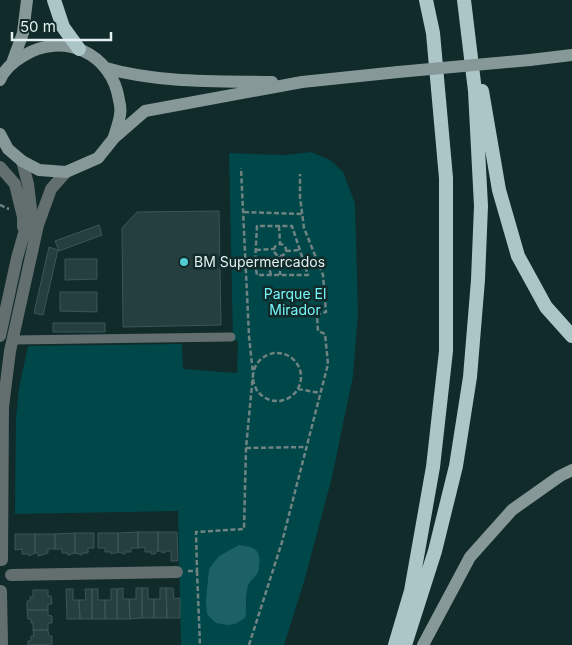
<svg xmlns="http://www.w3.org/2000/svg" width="572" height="645" viewBox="0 0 572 645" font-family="Inter,sans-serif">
<rect width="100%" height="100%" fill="#112a2a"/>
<path fill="#004749" d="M311,152L330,160L343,172L355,203L358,313L353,376L332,477L304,582L284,645H181L178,511L15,514L16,417L19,388L28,346L182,344L183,369L237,373L238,341L233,340L229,153L285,155Z"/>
<path fill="#1c6264" d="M239,545C253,547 262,549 259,566C259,568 258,572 257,574C252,581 249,580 247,590C245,599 247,609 245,618L235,624L227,625L216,623L207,614L206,601L209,569L219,556Z"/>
<path fill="#253e3e" stroke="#3c5556" d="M219,211L221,325L123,327L122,228L137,212Z
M99,225L102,235L59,251L55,241Z
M49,247L58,250L43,315L34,313Z
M65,259H97V279L65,280Z
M60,292H97V312L60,311Z
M53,323H105V332H53Z
M138,532H158V551L156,552L155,554H151V552H145V547L138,548Z
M138,532V548H131V552H125V554L118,552V533Z
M158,532H177L178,561H171V551H165V553L158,551Z
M75,533H94V548H88V553H82V555L75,553Z
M75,533V553L68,555V553H62V549H55V534Z
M98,533H118V552L111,554V552H105V548H98Z
M15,534H35V553L29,556V554H22V549L15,550Z
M35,534H55V549H48V553L38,556V553H35Z
M123,588V599H129L130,619H117V589Z
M136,588H142V618L130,619L129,599H136Z
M142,588H148V599H154V618H142Z
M160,588H166L167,618H154V599H160Z
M166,588H173L174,599L180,598V618H167Z
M66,589H73V600H79L80,619H67Z
M85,589H92V619H80L79,600H86Z
M92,589H98V600H105V619H92Z
M111,589H117V619H105V600H111Z
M33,590H48V596H51L52,604H48V610H27V601H30V597H33Z
M27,610H48V615L52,616V623H48V630H33V623H31V619H28Z
M33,630H48L49,636H52V644L28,645V641H31V636H34Z"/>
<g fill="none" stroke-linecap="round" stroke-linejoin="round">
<path stroke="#6f8383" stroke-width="2.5" stroke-dasharray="5 2.5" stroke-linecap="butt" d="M0,205L9,209
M244,212L302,214
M279,226L280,243
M274 250a6 6 0 1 1 12 0a6 6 0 1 1-12 0Z
M256,250L273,249
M286,251L300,250
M280,256V275
M246,262L255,264L257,275H308L292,226H257L255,264L280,263
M268,263L271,275
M253 377a24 24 0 1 1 48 0a24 24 0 1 1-48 0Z
M298,389L320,393
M246,448L306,447
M188,571H197L196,532L244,529L246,448L253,374L249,336L241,168
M197,571L200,645
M249,645L282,542L328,364L325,334L318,331L317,315L326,312L323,275L304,228L300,197V174"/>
<path stroke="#636e6e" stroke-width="9" d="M13,340L231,337"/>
<path stroke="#636e6e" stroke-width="12" d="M0,167L15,184L23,217V227
M0,336L17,258L31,209L28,184L22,161
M2,560L3,407L10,351L38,225L51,189L66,172
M11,575L177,572
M1,591L2,645"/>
<path stroke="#869898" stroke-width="12" d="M530,60L572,55
M12,63L23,33L27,0
M106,68C157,83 219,81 272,82
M0,80C4,69 13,62 23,56C63,31 112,53 119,100C120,104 121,110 120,115C119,122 116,130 114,137
M0,134L8,149L22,161L39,170L66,172L98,158L114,138L145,111L302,82L398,72
M423,645L470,557L512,510L560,476L572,470"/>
<path stroke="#acc6c7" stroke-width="14" d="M54,0L63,27L79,49
M482,91L499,190L518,256L546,307L572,336
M395,645L411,591L433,467L446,351V178L433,33L426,0
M405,645L435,551L456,466L470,377L478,280L481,206L475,91L464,0"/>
<path stroke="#869898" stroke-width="12" d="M398,72L530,60"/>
</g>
<circle fill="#52cdcf" stroke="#112a2a" stroke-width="2" cx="184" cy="262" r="5"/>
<g text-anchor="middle" stroke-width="5" stroke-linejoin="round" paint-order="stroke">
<g font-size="14" fill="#e2f0f0" stroke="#112a2a" text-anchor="start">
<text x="194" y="267">BM Supermercados</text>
</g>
<g font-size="14" fill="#76f7fa" stroke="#112a2a">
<text x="295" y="299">Parque El<tspan x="295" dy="16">Mirador</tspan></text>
</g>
</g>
<path d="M12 32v8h99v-8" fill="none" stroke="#e2f0f0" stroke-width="2.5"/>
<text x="20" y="32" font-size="15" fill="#e2f0f0" stroke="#112a2a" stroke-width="4" paint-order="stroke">50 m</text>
</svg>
